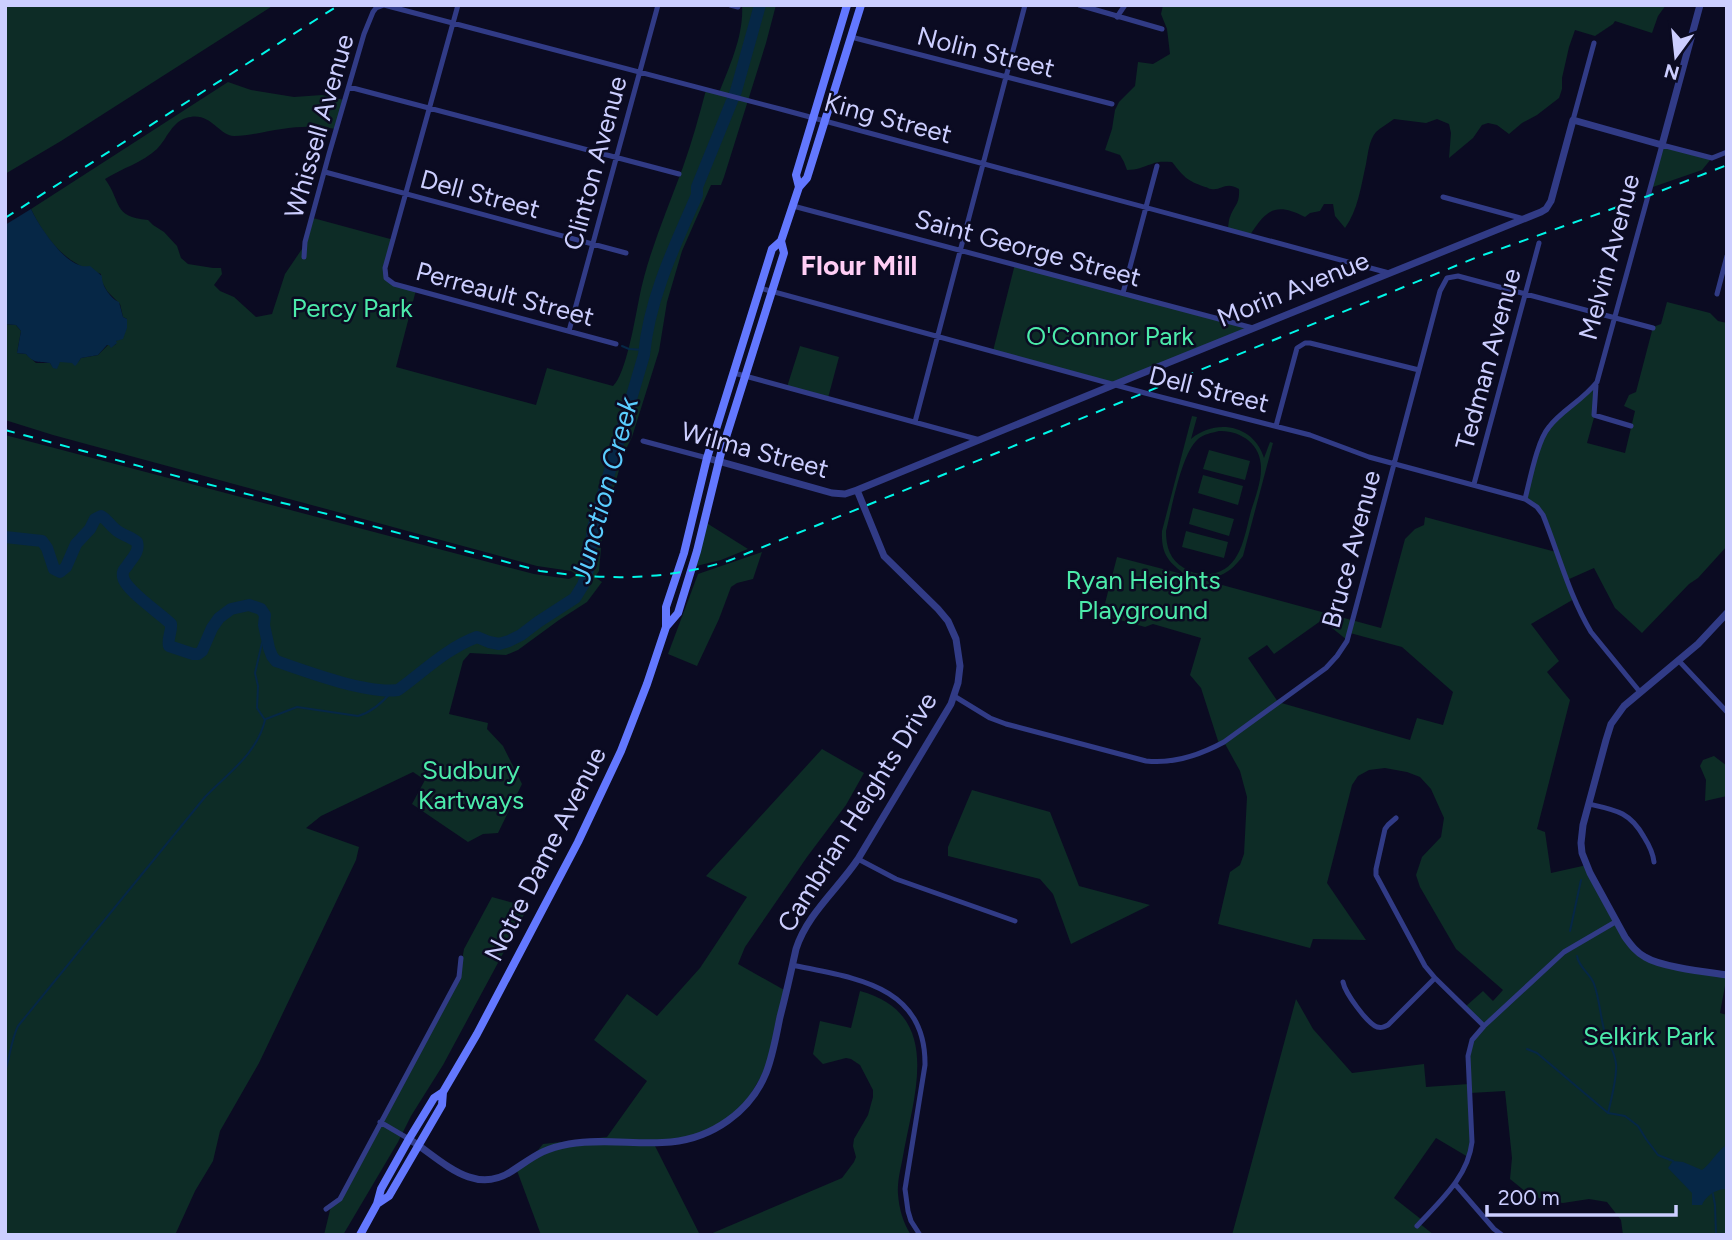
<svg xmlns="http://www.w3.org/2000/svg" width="1732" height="1240" viewBox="0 0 1732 1240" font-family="Figtree,sans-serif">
<rect width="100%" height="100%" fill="#0b0b22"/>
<path fill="#0d2c26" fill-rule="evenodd" d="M5,5H274L61,141L5,174Z
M742,5H776L766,43L724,177L721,185H711L682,251L667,302L659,351L632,437L624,453L603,525L599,571L595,577L602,582L587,602L559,620L518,650L506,655L470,653L463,661L449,714L488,723L487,729L503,746L522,784L498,833L483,834L468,842L412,804L425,780L413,772L321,816L306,828L359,847L356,860L259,1063L220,1131L213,1161L195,1191L175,1235H5V435L534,574L569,579L577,575L571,571L537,566L53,435L5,420V324L16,325L21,331L17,353L26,354L36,363H50L53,367L60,362H78L81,358L98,355L109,344L111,347L116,344V341C123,336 127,328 127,319L123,317L120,304L107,291L101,280V274C94,271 86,269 79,265C57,253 42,232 31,209L228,82L251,90L294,97L322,95L344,100L336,129C318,126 300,126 282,129C266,131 250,136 234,136C218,135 210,110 186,118C171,123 167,139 157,149C142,163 122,168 105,179C122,202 112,217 148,220L153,225L164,232L177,246L181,258L188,264L213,268H221L222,274L214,285L220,291L234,297L256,317L272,314L285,274L306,243L313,218L394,240L386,268L389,281L416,290L396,367L536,405L547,368L613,386C626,374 635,319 639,299C648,253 667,211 683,167C692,142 699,116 706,90L719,93C730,65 744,35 742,5Z
M1163,5H1666L1658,16L1652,33L1615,21L1613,24L1595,36L1575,30L1569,47L1562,78V89L1559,98L1537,115L1522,123L1509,134L1497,125L1488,123L1482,125L1473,138L1449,158L1451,133L1449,124L1437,119L1426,123L1394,119C1389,123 1381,127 1376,132C1369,140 1368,154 1366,164C1361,186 1358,210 1345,228L1335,216L1333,204H1324L1320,211L1310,213L1305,217C1276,202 1267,209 1250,235L1228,229C1228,228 1229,218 1230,217C1234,205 1240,205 1239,189C1225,181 1222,191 1211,189C1209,189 1207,187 1205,187C1186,180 1185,178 1172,162C1165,162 1158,161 1152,164C1142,167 1137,170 1127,170L1124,162L1120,155L1105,150L1112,129L1115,110L1119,102L1135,86L1138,62L1153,64L1170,54L1167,29L1161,14Z
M1662,146L1711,159L1702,170L1650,188Z
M1015,264L1253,327L1113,384L993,351Z
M1667,302L1710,313L1718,321L1727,323V546L1698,578L1689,584L1642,633L1615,608L1594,568L1567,580L1574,599L1531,624L1559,661L1547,672L1570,700L1537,829L1545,832L1551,873L1587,865L1626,937L1648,959L1727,975L1720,1013L1727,1015V1235H1623L1621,1220L1607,1202L1589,1199L1563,1203L1541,1199L1526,1192L1510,1179L1512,1158L1505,1091L1470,1093L1472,1143L1468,1157L1436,1138L1394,1198L1422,1220L1419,1223L1434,1235H1232L1296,999L1313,1029L1352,1073L1424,1064L1426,1087L1469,1084L1468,1050L1483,1026L1465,1007L1483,991L1493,1001L1503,990L1456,949L1420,887L1416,875L1422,857L1441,837L1444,818L1431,789L1420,777L1407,772L1385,768L1369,770L1358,776L1352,785L1327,883L1366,940L1313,939L1310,948L1218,924L1230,872L1240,865L1244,854L1247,797L1240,771L1224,742L1219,744L1201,688L1190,675L1201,638L1153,624L1145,627L1102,615L1117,557L1186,575C1168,562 1161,554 1162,531L1192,416L1197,417L1191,439C1216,418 1254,425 1264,458L1270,442L1273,443L1243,556C1230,573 1220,578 1200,579L1381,628L1405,539L1415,529L1424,525L1425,517L1556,552L1543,515L1526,499L1541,443L1547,430L1597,382L1595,414L1587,443L1625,453L1635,411L1624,406L1629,395L1636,392L1653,327L1661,324ZM1219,431C1241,430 1262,445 1261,469C1261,483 1255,498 1251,511C1244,537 1241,570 1210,574C1201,575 1191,573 1184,568C1170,560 1166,547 1166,531C1172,508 1181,454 1198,439C1204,434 1211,433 1219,431ZM1322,620L1347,640L1350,633L1402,647L1453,692L1443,725L1417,718L1410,740L1278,702L1248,658L1267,645L1274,654Z
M800,346L839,357L828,398L787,387Z
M1209,450L1250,461L1245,480L1203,469Z
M1203,475L1243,486L1238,505L1198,493Z
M1193,508L1234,519L1229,536L1189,524Z
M705,522L748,549L721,560L692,567Z
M1186,531L1228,542L1224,558L1182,547Z
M762,552L753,579L737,583L731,587L719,619L697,666L668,654L698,574Z
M822,749L864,773L846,805L807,857L745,947L738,964L786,991L769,1063L743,1107L703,1135L653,1142L700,1235H541L516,1168L533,1156L543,1144L607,1137L647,1081L594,1040L627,994L657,1016L700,968L747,897L706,876Z
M1714,756L1727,766V796L1705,801L1706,780L1700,766L1703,760Z
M972,790L1050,812L1079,886L1150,905L1071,944L1053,894L1040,879L948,856V847Z
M492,897L528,907L443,1065L411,1116L398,1142L343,1235H324L331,1206L340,1199L459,977L464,949Z
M860,991C944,1014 914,1094 903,1156C901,1168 897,1181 898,1194C899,1208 903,1223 911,1235H708L842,1178L854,1162L856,1157L853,1146L854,1139L868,1115L873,1097V1090L860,1065L851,1059L846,1058L823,1064L813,1054L820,1021L851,1028Z"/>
<path fill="#062746" d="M31,209C39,226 61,259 79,265C83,267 87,266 90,266L102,276C101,285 111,299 119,302L123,317L127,319V328L123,339L116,341L117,343L111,348L109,345H107L98,355L81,358L77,364L75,366L72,363L60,362L57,369L53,368L50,363C39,361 34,364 26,354L17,353L21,331L16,325L5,324V225Z
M1725,1146L1727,1147V1189C1718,1188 1705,1196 1702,1205H1692V1193L1668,1168L1673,1161L1683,1162L1702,1170C1711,1163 1716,1153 1725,1146Z"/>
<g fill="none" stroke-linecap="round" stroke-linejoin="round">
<path stroke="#062746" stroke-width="2" d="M622,346L629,349L644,350
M266,719L297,707L358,716C372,712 383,702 392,691
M1570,931L1581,880
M1577,956C1579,968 1590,973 1594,984C1600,1000 1600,1017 1605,1033C1609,1043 1615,1053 1616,1064C1617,1076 1611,1101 1608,1113
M1527,1049L1537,1053L1608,1113L1625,1116L1638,1126L1646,1139L1658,1155L1673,1161
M5,1072C10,1057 11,1040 18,1026L205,797C228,773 257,754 265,720L257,708L258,686L255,673L262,643L268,636
M1713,1194L1715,1205L1716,1235"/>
<path stroke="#062746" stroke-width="12" d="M5,537L42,541L47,548L54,569L60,572L66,567L76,544L90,529L95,519L101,516C108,520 109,524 115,529C121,535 130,536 137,542C140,552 132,558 127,566C124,570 122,571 123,577C125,590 160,613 171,624C172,632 167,638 169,646L193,654H198L202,651L212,628L219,618L231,609L249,605L261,609L265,615L264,625L269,648L272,656L276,661C307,672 367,694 398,690C423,672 447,648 477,637L489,642L499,644L509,641L521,635L538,622L575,598L583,585L588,570L593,528L644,355C649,299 674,247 697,195V187L736,91L760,5"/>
<path stroke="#313b86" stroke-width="5" d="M458,5L385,268L386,278L394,284L616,344
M730,5L738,7
M1079,5L1162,29
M1117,17L1125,5
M851,37L1112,104
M349,87L679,174
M1573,120L1594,43
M325,172L626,253
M1443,197L1524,219
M793,206L1253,328
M304,257L305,242L329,154L364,34L373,12L376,8L384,5L784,110L1389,273
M760,288L1145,393L1310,435L1369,457L1525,499L1537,507L1543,515C1559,555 1569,595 1591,632L1640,692
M1123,293L1157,166
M1717,294L1727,256
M569,331L658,5
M734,373L980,440
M1596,385L1594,415L1631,426
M915,422L1025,5
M1276,426L1297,348L1305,343H1310L1419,370
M643,441L707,458
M1474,484L1539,243
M1525,499C1530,480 1537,441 1549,427C1562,410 1582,401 1597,382L1662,145L1712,158L1727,152
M1679,661L1727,712
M954,696L990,718L1006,724L1146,761C1172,764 1200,755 1224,742L1326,668L1337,656L1347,641L1440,291L1447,278L1458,276L1653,328
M1589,804C1616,810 1630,812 1644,837C1649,845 1653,852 1654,862
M1396,818L1388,825L1385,829L1376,869V875L1425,966L1435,978L1484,1026
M858,859L896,879L1015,921
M792,965C853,978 926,984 925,1065L905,1189L908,1211L911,1221L920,1235
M1343,982C1345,993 1367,1023 1377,1027C1382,1028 1384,1027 1388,1025L1435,978
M380,1122L409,1139
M1455,1184L1494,1229L1502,1235
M326,1209L340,1199L459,977L461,958
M1417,1226C1440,1201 1468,1177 1472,1142L1468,1056L1472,1040L1484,1026L1564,952L1617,921"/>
<path stroke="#313b86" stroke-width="7" d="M707,458L832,493L845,494L857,490L1128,379L1541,212L1546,209L1551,201L1573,120L1662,145L1700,5
M1727,613L1698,644L1624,706L1611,724L1606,740L1583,825L1581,843L1582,853L1590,873L1625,937C1631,945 1636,952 1645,957C1661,967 1706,972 1727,975
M409,1139C441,1159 473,1197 512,1171C535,1156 542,1149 569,1144C603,1138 637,1145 671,1142C712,1138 750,1112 766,1073C773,1055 776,1036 780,1017C786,994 791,972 796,949C807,914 838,889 858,859L951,704L958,683L960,666L956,639L948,621L938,609L884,556L857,490"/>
<path stroke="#6378ff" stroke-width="8" d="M799,187L796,175L847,5
M666,627V607L684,553L707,458L772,249L781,241
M377,1204L389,1196L442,1105L443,1092L477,1034L578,842L621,751L647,684L666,627L678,613L697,551L721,453L784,253L781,241L799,187L807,178L861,5
M360,1235L377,1204L381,1189L409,1139L434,1098L443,1092"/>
<path stroke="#00f7e8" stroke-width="2" stroke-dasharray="10 9" stroke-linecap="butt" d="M5,218L339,5
M5,430L191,480L335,516L540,571C607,580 662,581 728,561L945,474L1475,258L1648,196L1727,165"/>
</g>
<g text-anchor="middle" stroke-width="5" stroke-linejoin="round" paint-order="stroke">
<g font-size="26" fill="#ccceff" stroke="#0b0b22">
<text transform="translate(986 52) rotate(14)" y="9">Nolin Street</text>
<text transform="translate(888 118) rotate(15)" y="9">King Street</text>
<text transform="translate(319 126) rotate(-74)" y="9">Whissell Avenue</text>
<text transform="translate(595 163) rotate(-75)" y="9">Clinton Avenue</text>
<text transform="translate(480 194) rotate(15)" y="9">Dell Street</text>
<text transform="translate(1028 248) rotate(15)" y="9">Saint George Street</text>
<text transform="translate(1609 257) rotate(-75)" y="9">Melvin Avenue</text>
<text transform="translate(1293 289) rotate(-22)" y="9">Morin Avenue</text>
<text transform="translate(505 294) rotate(15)" y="9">Perreault Street</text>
<text transform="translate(1488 359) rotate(-75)" y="9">Tedman Avenue</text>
<text transform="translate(1209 389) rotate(14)" y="9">Dell Street</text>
<text transform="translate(755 450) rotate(15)" y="9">Wilma Street</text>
<text transform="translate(1351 549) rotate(-75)" y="9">Bruce Avenue</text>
<text transform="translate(857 812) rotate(-58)" y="9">Cambrian Heights Drive</text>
<text transform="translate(545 854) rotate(-63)" y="9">Notre Dame Avenue</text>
</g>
<g font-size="26" fill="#4cebaa" stroke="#0b0b22">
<text x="352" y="317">Percy Park</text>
<text x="1110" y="345">O'Connor Park</text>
<text x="1143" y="589">Ryan Heights<tspan x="1143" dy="30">Playground</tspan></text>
<text x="471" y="779">Sudbury<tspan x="471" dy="30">Kartways</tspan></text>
<text x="1649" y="1045">Selkirk Park</text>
</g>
<g font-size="28" font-weight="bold" fill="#ffcef5" stroke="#0b0b22">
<text x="859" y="275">Flour Mill</text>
</g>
<g font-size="28" font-style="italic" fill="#5acdff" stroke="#0b0b22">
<text transform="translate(604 490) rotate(-75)" y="10">Junction Creek</text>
</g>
</g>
<rect width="1732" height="1240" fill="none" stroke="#ccceff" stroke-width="14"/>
<g transform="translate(1676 56) rotate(195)" stroke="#0b0b22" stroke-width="5" paint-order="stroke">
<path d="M0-5L12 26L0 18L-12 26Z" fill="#ccceff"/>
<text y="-10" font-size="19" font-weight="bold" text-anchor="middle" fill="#ccceff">N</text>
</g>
<path d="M1487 1205v10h189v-10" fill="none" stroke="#ccceff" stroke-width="3.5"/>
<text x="1498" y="1205" font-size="21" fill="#ccceff" stroke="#0b0b22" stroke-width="5" paint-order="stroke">200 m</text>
</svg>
